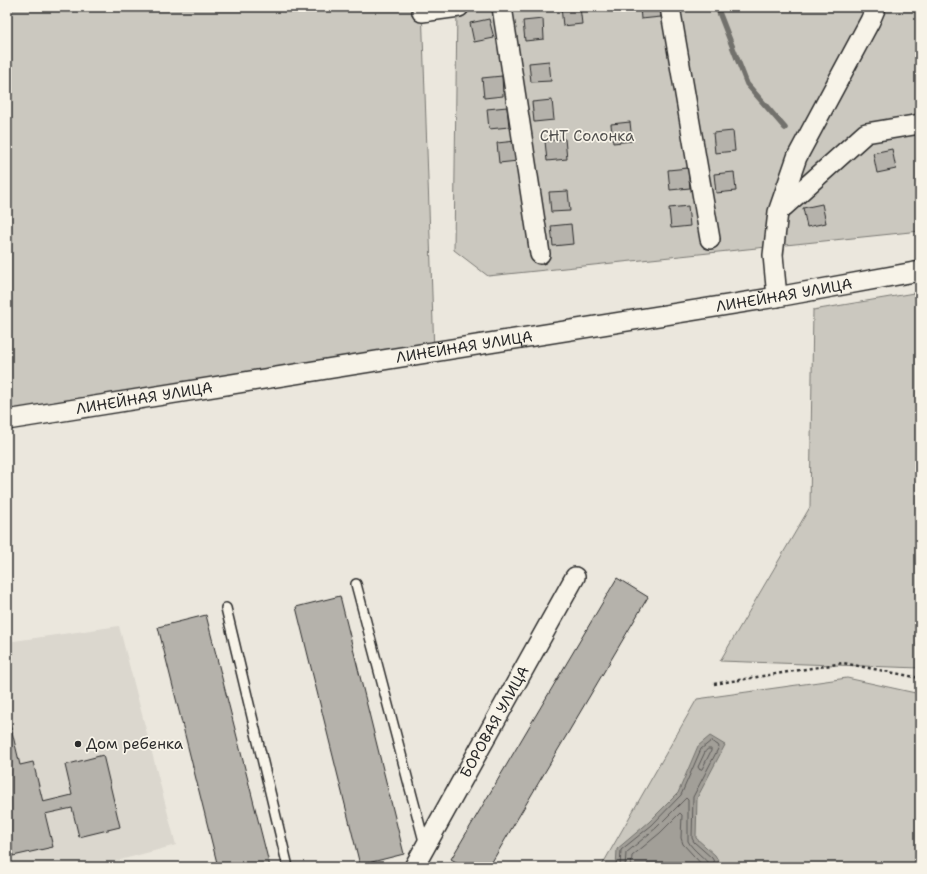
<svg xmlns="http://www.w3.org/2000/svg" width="927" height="874" viewBox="0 0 927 874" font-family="'Shantell Sans',sans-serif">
<rect width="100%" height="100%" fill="#ebe7dd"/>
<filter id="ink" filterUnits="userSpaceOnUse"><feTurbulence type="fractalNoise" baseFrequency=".025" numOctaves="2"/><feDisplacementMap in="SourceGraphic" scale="8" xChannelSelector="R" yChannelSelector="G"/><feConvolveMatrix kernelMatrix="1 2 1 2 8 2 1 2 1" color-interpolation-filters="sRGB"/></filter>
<g filter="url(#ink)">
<path fill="#dbd7ce" d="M119,626L176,845L94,867H7V642Z"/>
<path fill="#cbc8bf" stroke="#7b7a75" d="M7,7H422L434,352L7,420Z
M457,7H920V231L488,276L454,250Z
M920,292V668L720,661L810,507L813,310Z
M847,678L920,694V867H601L697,699Z"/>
<path fill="#a29f98" stroke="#72716c" d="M710,736L725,745L697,798L696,838L715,855L722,867H616L617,849L649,822L678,793L698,746Z"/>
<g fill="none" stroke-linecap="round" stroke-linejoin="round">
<path stroke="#5b5957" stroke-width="1" d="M708,749H711V751L702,769L700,770L698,767L705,752Z
M620,867L621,850L652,825L681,795L701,749L711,741L718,745L719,747L693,797L692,838L694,842L712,858L717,867
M625,867L626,853L656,828L686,798L688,800V841C693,851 705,857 711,867
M631,867L632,856L660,833L680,813L682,815L681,838L683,844L704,867"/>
<path stroke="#72716c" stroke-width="5.5" d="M717,7L747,84L785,128"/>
</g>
<path fill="#b5b2ab" stroke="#2b2b2b" d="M561,7H580L582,24L563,26Z
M640,7H660L661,17L641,19Z
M489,19L494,38L474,42L470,23Z
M543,19L544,39L525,41L523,21Z
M549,61L551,81L531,82L529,63Z
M502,76L503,96L484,98L482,78Z
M552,100L554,120L534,122L532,102Z
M507,107L509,127L489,129L487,109Z
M630,122L632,141L613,143L611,124Z
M733,131L735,151L715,153L713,133Z
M565,139L567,159L547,161L545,141Z
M516,141L518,161L499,163L497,143Z
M892,149L896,169L877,173L873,153Z
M688,168L690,188L670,190L668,170Z
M734,172L736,191L716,193L714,174Z
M568,191L570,211L551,212L549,192Z
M822,204L826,223L807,227L803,208Z
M688,206L690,226L671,228L669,208Z
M571,224L573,244L553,246L551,226Z
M617,578L648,597L489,867H465L451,859Z
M340,596L404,854L360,865L296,607Z
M206,615L270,867H218L158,627Z
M7,711L20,765L33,762L43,802L72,795L65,765L103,755L120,827L79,837L72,808L45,814L53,847L13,856L7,833Z"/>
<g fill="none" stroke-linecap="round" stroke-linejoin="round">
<defs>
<path id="service" d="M356,584L425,845
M226,608L288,867"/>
<g id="minor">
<path d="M502,7L540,254"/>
<path d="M670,7L710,239"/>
<path d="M422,12L459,7"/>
<path d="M779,211L866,133L920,124"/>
<path d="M777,297L773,255L776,229L778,212L797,157L870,21L876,7"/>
<path id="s1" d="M7,420L777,297L920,271"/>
<path id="s2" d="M414,867L575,577"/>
</g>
</defs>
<use href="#service" stroke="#2b2b2b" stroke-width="12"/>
<use href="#minor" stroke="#2b2b2b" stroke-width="22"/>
<path stroke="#2b2b2b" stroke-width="2.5" stroke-dasharray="3 3" stroke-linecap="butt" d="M714,684L843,663L920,678"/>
<use href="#service" stroke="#f7f3e8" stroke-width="9"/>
<use href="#minor" stroke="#f7f3e8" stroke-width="19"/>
</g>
</g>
<circle fill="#2b2b2b" stroke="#f7f3e8" stroke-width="1.5" cx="78" cy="744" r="4"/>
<g text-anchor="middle" stroke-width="3.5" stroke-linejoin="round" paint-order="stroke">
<g font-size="15" fill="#535250" stroke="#f7f3e8">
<text x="587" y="141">СНТ Солонка</text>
</g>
<g font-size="15" fill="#2b2b2b" stroke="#f7f3e8">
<text dy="5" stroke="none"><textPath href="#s1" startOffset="787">ЛИНЕЙНАЯ УЛИЦА</textPath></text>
<text dy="5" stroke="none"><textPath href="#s1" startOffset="463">ЛИНЕЙНАЯ УЛИЦА</textPath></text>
<text dy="5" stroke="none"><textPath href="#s1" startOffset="139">ЛИНЕЙНАЯ УЛИЦА</textPath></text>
<text dy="5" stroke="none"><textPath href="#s2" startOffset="166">БОРОВАЯ УЛИЦА</textPath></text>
</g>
<g font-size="15" fill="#2b2b2b" stroke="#f7f3e8" text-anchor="start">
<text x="86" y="749">Дом ребенка</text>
</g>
</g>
<rect width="927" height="874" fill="none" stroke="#f7f3e8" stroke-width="24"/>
<rect x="12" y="12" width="903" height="850" fill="none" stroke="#2b2b2b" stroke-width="1.5" filter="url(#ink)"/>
</svg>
